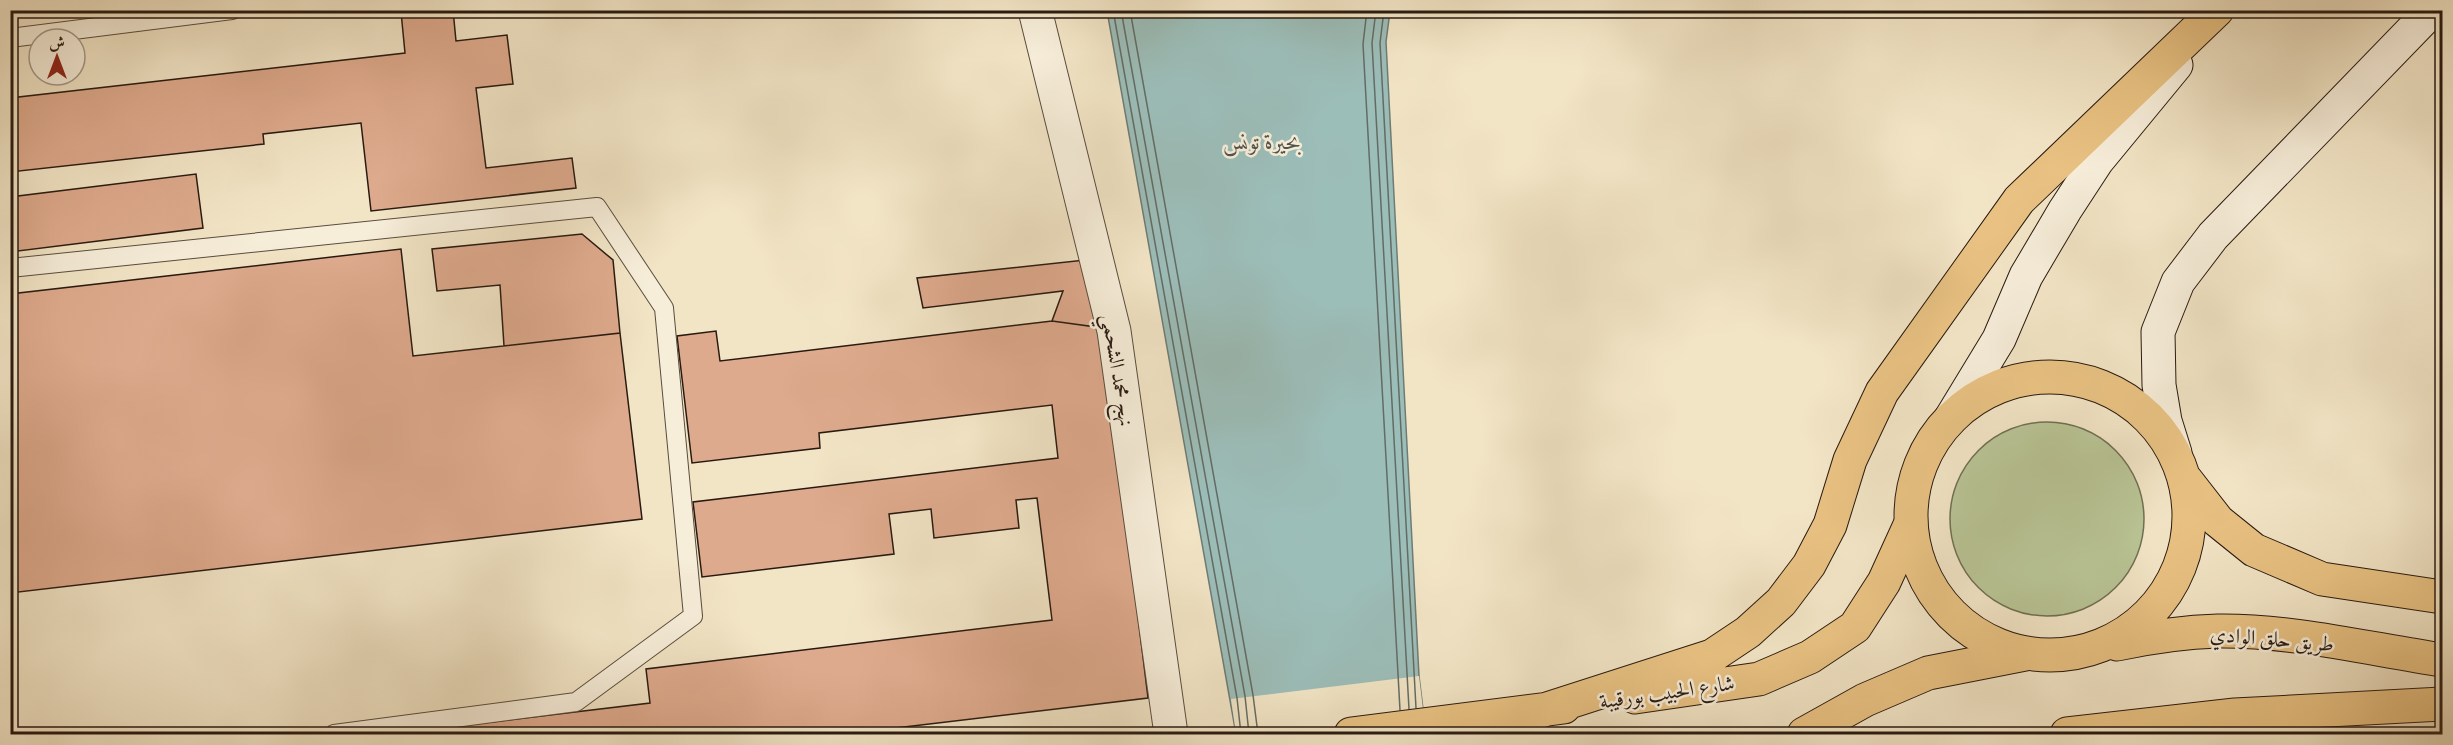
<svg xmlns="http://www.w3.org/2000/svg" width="2453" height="745" viewBox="0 0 2453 745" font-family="'IM FELL Great Primer',Amiri,serif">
<rect width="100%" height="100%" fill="#f2e5c6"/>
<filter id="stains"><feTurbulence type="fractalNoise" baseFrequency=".00333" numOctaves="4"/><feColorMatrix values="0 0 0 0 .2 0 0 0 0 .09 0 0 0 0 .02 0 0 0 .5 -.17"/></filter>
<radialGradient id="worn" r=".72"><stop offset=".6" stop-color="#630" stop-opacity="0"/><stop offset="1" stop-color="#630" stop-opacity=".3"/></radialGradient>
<path fill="#b9c596" stroke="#707054" stroke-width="1.5" d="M1950 519a97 97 0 1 1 194 0a97 97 0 1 1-194 0Z"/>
<path fill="#9cbeb9" stroke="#6e7c76" stroke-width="1.5" d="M1107,11H1390L1386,42L1419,676L1426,734H1236Z"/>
<path fill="#f2e5c6" d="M1419,676L1426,734H1236L1231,699Z"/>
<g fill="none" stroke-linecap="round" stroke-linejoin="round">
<path stroke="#626c65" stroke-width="1.5" d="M1113,10L1237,698L1241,734
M1121,10L1245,696L1249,734
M1130,10L1253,695L1258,734
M1367,10L1363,44L1400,710
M1376,10L1372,43L1409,709
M1384,10L1380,43L1416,708"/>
</g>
<path fill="#deaa8d" stroke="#281a11" stroke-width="1.5" d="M10,10H79L10,18Z
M415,10H453L456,41L507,35L513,84L476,88L486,168L572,158L576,188L371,211L361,123L263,134L264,144L10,172V98L405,53L401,12Z
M196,174L203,228L10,252V197Z
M582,234L613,260L620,333L504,346L500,285L437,291L432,249Z
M401,249L413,356L620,333L642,519L10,593V294Z
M1085,260L1103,328L1052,321L1063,291L923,308L917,278Z
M1052,321L1103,328L1148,698L845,734H392L650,703L646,669L1052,620L1037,498L1016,500L1019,528L934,538L931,509L889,514L894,554L702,577L693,502L1058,458L1052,405L819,433L820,448L692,463L677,336L716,331L720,361Z"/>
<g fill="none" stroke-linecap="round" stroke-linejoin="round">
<defs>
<path id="service" d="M10,38L232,10
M10,268L597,207L664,308L693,616L576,702L334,734"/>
<path id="minor" d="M1035,10L1114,331L1171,734"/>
<path id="secondary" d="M1951,418L1999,339L2026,276L2065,210L2097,161L2176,65
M2175,453L2165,421L2159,385L2158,332L2178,282L2213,236L2432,10"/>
<path id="primary" d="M1635,697L1759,679L1810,657L1855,627L1884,582L1910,525
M1541,711L1712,656L1748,632L1781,602L1809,565L1830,525L1850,460L1882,392L2019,200L2217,10
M1351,734L1564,707
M1804,734L1865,700L1928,673L2025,654"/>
<path id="trunk" d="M1911 516a139 139 0 1 1 278 0a139 139 0 1 1-278 0Z
M2186,480L2218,521L2254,550L2322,579L2442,597
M2117,644C2150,637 2184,632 2218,631C2292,630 2369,649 2442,660
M2067,734L2235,715L2442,704"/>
</defs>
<use href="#service" stroke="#5a4d3e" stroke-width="20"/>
<use href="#minor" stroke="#5a4d3e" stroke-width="35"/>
<use href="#secondary" stroke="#281a11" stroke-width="35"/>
<use href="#primary" stroke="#281a11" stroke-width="35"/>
<use href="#trunk" stroke="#281a11" stroke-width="35"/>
<use href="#service" stroke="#f7eeda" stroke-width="18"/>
<use href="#minor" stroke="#f7eeda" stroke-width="33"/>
<use href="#secondary" stroke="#f7eeda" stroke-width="33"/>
<use href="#primary" stroke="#e9c283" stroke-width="33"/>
<use href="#trunk" stroke="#e9c283" stroke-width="33"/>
</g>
<g text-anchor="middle" stroke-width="5" stroke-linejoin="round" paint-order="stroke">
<g font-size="21" fill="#281a11" stroke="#f7eeda">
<text transform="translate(1118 370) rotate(81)" y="7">نهج محمد الشحمي</text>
<text transform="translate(2272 639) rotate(5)" y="7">طريق حلق الوادي</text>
<text transform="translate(1667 692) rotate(-8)" y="7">شارع الحبيب بورقيبة</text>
</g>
<g font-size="22" font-style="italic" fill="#51534c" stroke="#f7eeda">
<text x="1262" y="149">بحيرة تونس</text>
</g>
</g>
<rect width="2453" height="745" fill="none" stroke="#f2e5c6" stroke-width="36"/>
<rect x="12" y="12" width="2429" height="721" fill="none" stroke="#281a11" stroke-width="3"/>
<rect x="18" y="18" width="2417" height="709" fill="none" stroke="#281a11" stroke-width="1.5"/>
<g transform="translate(57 57)"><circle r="28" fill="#f7eeda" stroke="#a4998a" stroke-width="1.5"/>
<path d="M0-4.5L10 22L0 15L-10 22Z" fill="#8f2418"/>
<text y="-9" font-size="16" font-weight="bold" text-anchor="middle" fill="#281a11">ش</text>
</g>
<rect width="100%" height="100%" filter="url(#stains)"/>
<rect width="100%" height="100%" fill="url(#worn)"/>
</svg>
